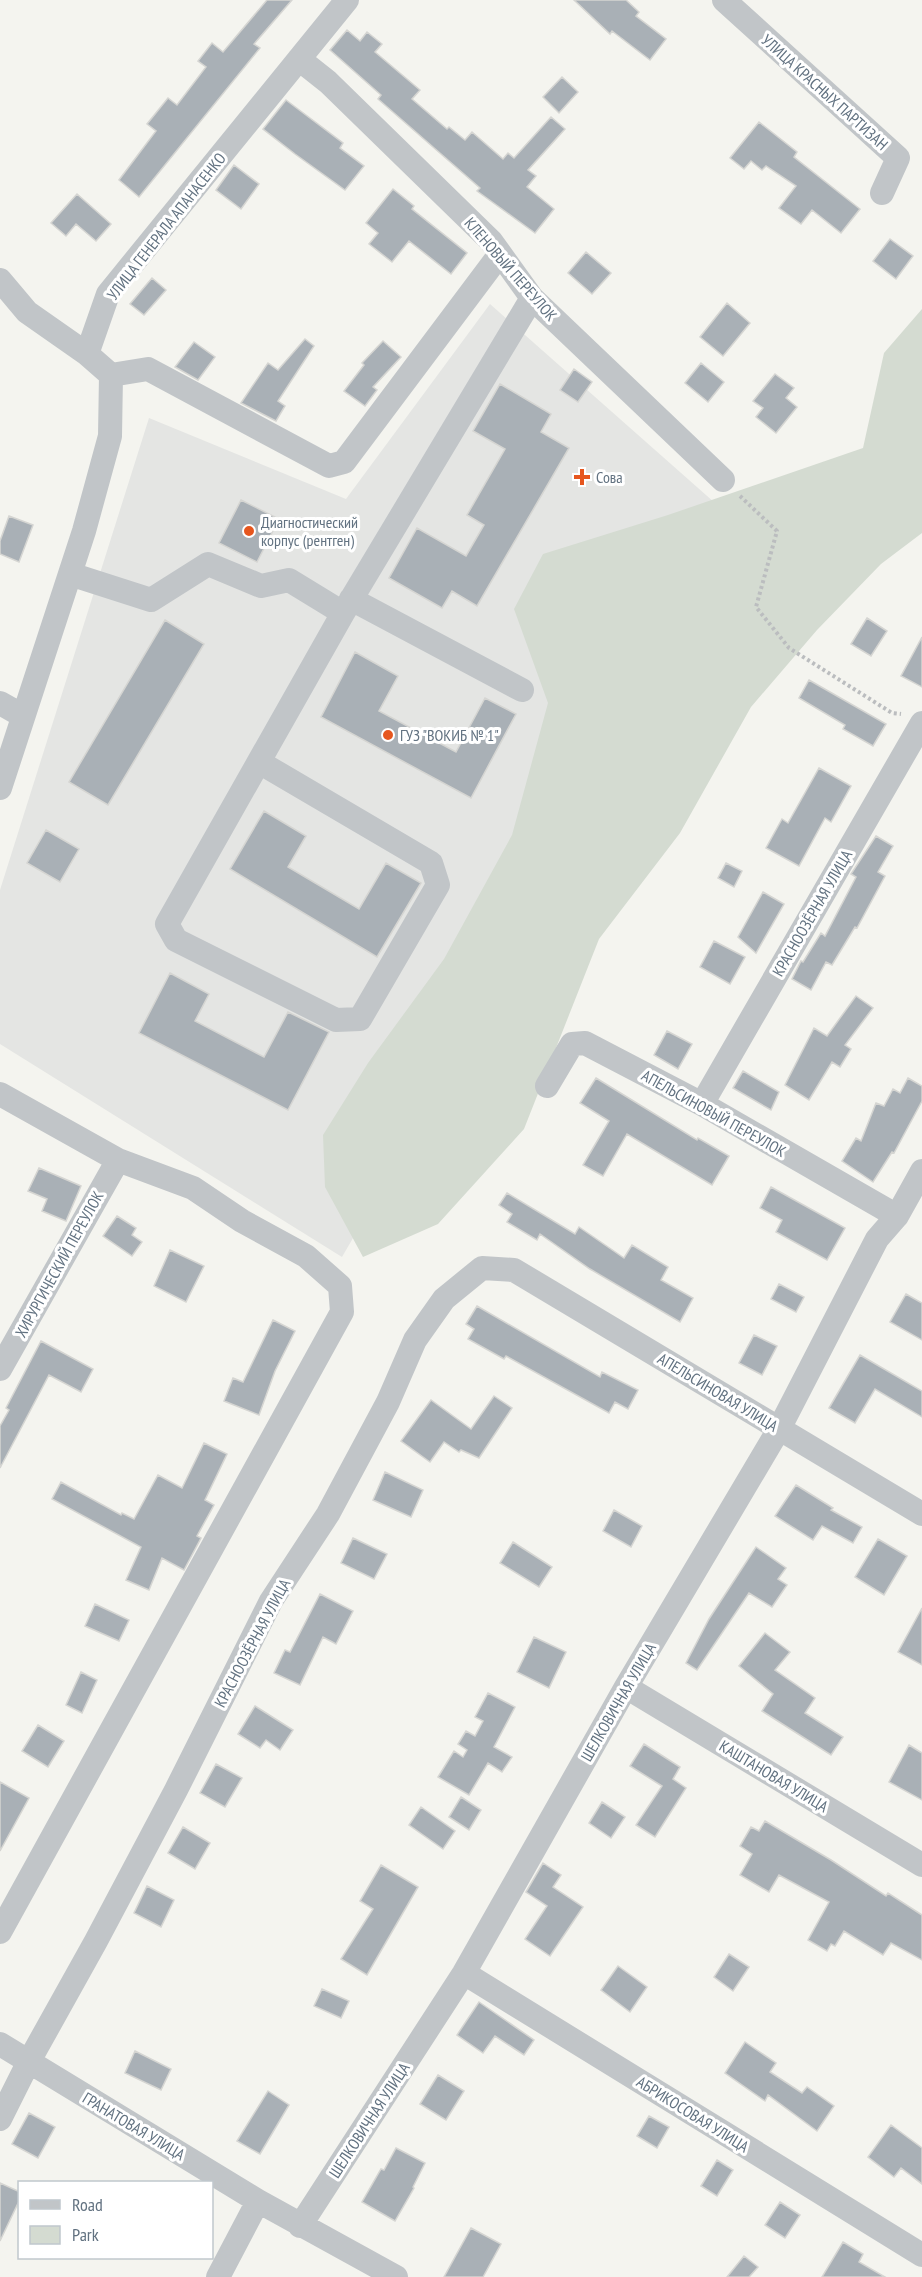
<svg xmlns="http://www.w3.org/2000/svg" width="922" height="2277" viewBox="0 0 922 2277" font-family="'PT Sans Narrow',sans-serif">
<rect width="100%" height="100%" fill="#f4f4ef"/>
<path fill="#e4e5e3" d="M490,304L758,541L342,1257L0,1044V890L149,418L346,499Z"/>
<path fill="#d4dbd1" d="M922,309V533L881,564L817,630L751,707L680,833L599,939L524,1129L438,1224L363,1257L325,1187L323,1135L368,1063L444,959L512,835L548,703L514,609L543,554L668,515L863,448L884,353Z"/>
<path fill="#a9b0b6" stroke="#d5d5d2" stroke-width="1.5" d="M267,0H292L254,44L260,48L139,197L119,180L156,131L147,124L168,98L177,105L206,67L198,61L212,43L223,52Z
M574,0H626L639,12L636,16L666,39L650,60L612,31L610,34Z
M347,30L360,41L367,32L382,44L375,52L420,90L412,99L447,129L449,127L465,140L472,132L503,159L508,153L514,158L551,117L565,129L528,170L536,176L527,187L554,209L535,233L477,191L480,188L378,99L381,95L330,50Z
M562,77L578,92L559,113L543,97Z
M286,100L343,143L340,148L364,166L345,190L295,154L263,129Z
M759,122L797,152L794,157L860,209L841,233L812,210L801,224L779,208L796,186L766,166L762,170L751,161L744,169L730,158Z
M234,165L259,184L241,209L216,190Z
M393,189L414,206L412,209L467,253L451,274L409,241L392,262L369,244L378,233L366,223Z
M77,194L111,224L96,241L76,224L66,236L51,223Z
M890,239L913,256L896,279L873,261Z
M586,252L611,273L592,294L568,273Z
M152,278L166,290L144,315L130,304Z
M727,303L750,323L723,356L700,337Z
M305,339L314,346L278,401L285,406L276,421L241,403L268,363L278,370Z
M383,341L401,357L373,387L377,390L365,406L344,391L364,365L362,363Z
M194,342L215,357L198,380L175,367Z
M701,363L724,382L708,402L685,383Z
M574,369L592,382L578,402L560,390Z
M775,374L794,388L786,398L797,407L776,433L756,417L763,408L753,401Z
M500,384L551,414L541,432L569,448L477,606L452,591L442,608L389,578L417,528L466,556L484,525L467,515L505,449L473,431Z
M241,500L279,519L257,562L219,543Z
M9,516L33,525L19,562L0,554V541Z
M867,618L887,631L871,656L851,644Z
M165,620L204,644L108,805L69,782Z
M922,637V687L901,676Z
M355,652L398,676L379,711L456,752L485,698L516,714L471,798L321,717Z
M809,680L886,724L873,746L843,729L845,725L799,698Z
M819,768L851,786L831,822L825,818L799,866L766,848L782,819L788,823Z
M264,811L306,836L288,867L359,909L386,863L421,883L377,957L230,869Z
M46,830L79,849L60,882L27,863Z
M876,836L893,846L878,872L885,876L857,928L855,927L832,965L826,962L811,990L792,979L801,961L803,962L821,933L825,936L856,877L851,874Z
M726,863L742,871L734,887L718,878Z
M763,892L784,904L756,953L738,937Z
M714,941L745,957L730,984L700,967Z
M170,973L209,994L195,1021L264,1057L288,1012L329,1032L288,1110L139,1033Z
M856,996L873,1008L845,1045L851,1049L840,1067L832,1062L809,1100L785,1085L814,1028L827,1036Z
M667,1031L692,1044L678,1069L654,1055Z
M743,1071L779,1092L771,1110L733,1088Z
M596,1078L697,1140L698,1138L729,1156L712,1185L627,1134L603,1176L583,1165L609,1121L580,1103Z
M908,1078L922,1086V1101L894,1153L892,1152L873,1182L842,1161L856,1138L861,1141L876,1103L884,1106L893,1089L900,1093Z
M39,1168L81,1186L66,1221L42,1211L47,1199L28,1191Z
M771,1187L845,1228L827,1260L776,1232L782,1220L760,1208Z
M507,1193L575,1234L579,1227L624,1258L632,1245L668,1267L661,1280L693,1298L680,1322L590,1269L540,1234L537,1240L507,1222L512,1214L499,1205Z
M117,1216L136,1228L132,1235L142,1242L132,1256L103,1236Z
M170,1250L204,1266L186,1302L154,1286Z
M779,1284L804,1297L796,1312L771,1299Z
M906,1294L922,1303V1340L890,1322Z
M477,1306L600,1377L602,1372L638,1390L628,1409L615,1402L609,1413L506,1356L504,1359L468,1339L474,1329L466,1324Z
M273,1320L295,1331L275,1371L259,1415L224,1401L233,1378L243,1382Z
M754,1335L777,1346L762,1375L739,1363Z
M41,1341L93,1369L81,1392L49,1375L0,1468V1426L9,1410L6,1408Z
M860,1355L922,1391V1417L875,1389L855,1423L829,1408Z
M494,1396L512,1408L479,1458L461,1450L459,1452L444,1442L430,1462L401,1441L431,1400L471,1429Z
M204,1443L227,1454L205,1500L214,1505L197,1536L201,1538L184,1570L162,1558L149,1590L126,1580L141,1547L52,1499L61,1482L121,1515L122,1513L134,1519L158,1475L182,1488Z
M385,1472L423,1490L411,1517L373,1500Z
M796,1485L833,1508L831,1510L862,1527L853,1543L822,1526L813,1540L775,1516Z
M614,1510L642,1526L631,1547L603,1531Z
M353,1538L387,1554L374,1579L341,1563Z
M878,1539L907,1556L884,1595L855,1577Z
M513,1542L552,1567L539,1587L500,1563Z
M756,1547L786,1568L778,1579L787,1585L772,1607L749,1593L697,1670L686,1663L709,1619Z
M320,1594L353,1611L336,1644L323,1637L300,1685L274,1673L285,1650L290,1652Z
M95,1604L129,1620L119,1641L85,1626Z
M922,1608V1665L898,1652Z
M765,1633L790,1652L775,1670L815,1698L805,1713L843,1737L831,1755L762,1711L773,1694L739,1666Z
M534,1637L566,1652L549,1688L517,1672Z
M81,1672L97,1680L82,1713L66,1705Z
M488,1693L515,1707L494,1747L512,1757L502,1772L488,1763L469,1795L438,1777L454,1751L463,1757L467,1750L458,1744L466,1731L475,1736L483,1721L475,1717Z
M255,1706L293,1730L280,1750L266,1740L260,1748L238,1734Z
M38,1725L64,1741L48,1767L22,1751Z
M644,1744L680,1767L673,1779L686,1788L655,1837L636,1825L662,1786L630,1766Z
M909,1745L922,1753V1800L889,1782Z
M216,1764L242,1778L225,1807L200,1793Z
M0,1782L29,1798L0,1851Z
M461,1797L481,1810L469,1830L449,1817Z
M602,1802L625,1817L611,1838L589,1823Z
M421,1807L455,1831L443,1849L409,1825Z
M765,1821L831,1860L886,1896L888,1893L922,1915V1960L891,1943L883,1955L844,1931L835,1946L831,1944L827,1951L808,1940L829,1902L779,1875L769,1892L740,1875L752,1854L740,1846L751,1827L759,1831Z
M183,1827L210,1843L195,1869L168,1853Z
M543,1863L561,1875L553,1887L583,1907L550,1956L525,1939L547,1906L526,1892Z
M381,1865L418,1887L367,1975L341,1959L373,1909L360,1901Z
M147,1886L174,1900L161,1927L134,1913Z
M729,1954L749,1967L733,1991L714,1977Z
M618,1966L647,1987L630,2012L601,1990Z
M322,1989L349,2001L341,2018L314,2006Z
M479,2002L534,2040L524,2055L495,2036L483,2053L457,2035Z
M745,2042L776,2063L770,2072L802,2093L807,2087L834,2106L817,2131L768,2095L765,2101L725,2073Z
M135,2051L171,2069L161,2090L125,2073Z
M438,2075L464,2091L446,2120L420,2104Z
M268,2091L289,2105L260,2154L237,2141Z
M29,2113L55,2127L38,2158L12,2144Z
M649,2116L669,2127L657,2148L637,2136Z
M891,2125L922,2148V2184L901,2168L894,2177L868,2157Z
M396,2148L425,2163L413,2187L414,2188L395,2221L362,2202L381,2169L384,2170Z
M717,2160L733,2170L717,2196L701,2186Z
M0,2183L20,2192V2199L0,2241Z
M780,2202L800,2215L785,2238L765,2225Z
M471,2228L501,2244L483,2277H444Z
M843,2242L863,2254L859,2262L885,2277H822Z
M744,2256L758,2267L749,2277H727Z"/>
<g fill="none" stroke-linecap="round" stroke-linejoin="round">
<path stroke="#bbbdbf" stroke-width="4" stroke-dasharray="3 3" stroke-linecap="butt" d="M740,496L777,531L756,607L789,648L892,713L901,714"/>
<path stroke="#c1c5c8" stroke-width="24" d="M724,0L898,158L882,193
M299,59L328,82L491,241L532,298L723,480
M0,280L27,312L87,354
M111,375L148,369L329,466L344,462L500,254
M70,574L151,600L208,564L261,586L289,580L343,613
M351,599L522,690
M0,703L23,716
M259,762L431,863L438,885L360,1019L336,1020L176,940L167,924L343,613L532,298
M0,788L84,531L110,436L111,375L87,354L108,294L347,0
M547,1086L572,1044L585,1043L702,1104L897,1216
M0,1094L118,1160L193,1188L242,1221L306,1256L340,1286L342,1312L0,1932
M702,1104L922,723
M0,1369L118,1160
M626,1687L922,1865
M464,1973L922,2255
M0,2044L258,2201L396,2277
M0,2119L28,2063L96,1941L176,1790L271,1601L328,1514L388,1402L415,1340L444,1299L482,1268L514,1270L922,1514
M300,2226L464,1973L626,1687L779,1429L877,1239L897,1216L922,1171
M218,2277L258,2201"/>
</g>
<g fill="#e6561e" stroke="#fff" stroke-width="2">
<path d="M579 468h6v6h6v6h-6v6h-6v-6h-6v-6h6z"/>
<circle cx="249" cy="531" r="6"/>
<circle cx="388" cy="735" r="6"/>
</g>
<g text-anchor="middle" stroke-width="6" stroke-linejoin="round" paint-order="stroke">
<g font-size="16" fill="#627281" stroke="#fff">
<text transform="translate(825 92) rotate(42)" y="6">УЛИЦА КРАСНЫХ ПАРТИЗАН</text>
<text transform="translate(166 226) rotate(-52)" y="6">УЛИЦА ГЕНЕРАЛА АПАНАСЕНКО</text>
<text transform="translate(511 269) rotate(49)" y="6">КЛЕНОВЫЙ ПЕРЕУЛОК</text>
<text transform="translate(812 913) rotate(-60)" y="6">КРАСНООЗЁРНАЯ УЛИЦА</text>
<text transform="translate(714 1113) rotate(29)" y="6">АПЕЛЬСИНОВЫЙ ПЕРЕУЛОК</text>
<text transform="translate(59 1264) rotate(-61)" y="6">ХИРУРГИЧЕСКИЙ ПЕРЕУЛОК</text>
<text transform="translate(718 1392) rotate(31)" y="6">АПЕЛЬСИНОВАЯ УЛИЦА</text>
<text transform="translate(252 1643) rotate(-62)" y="6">КРАСНООЗЁРНАЯ УЛИЦА</text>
<text transform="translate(618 1702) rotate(-60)" y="6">ШЕЛКОВИЧНАЯ УЛИЦА</text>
<text transform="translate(774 1776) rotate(31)" y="6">КАШТАНОВАЯ УЛИЦА</text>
<text transform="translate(693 2114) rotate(32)" y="6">АБРИКОСОВАЯ УЛИЦА</text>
<text transform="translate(369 2120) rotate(-57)" y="6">ШЕЛКОВИЧНАЯ УЛИЦА</text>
<text transform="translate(134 2126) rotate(31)" y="6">ГРАНАТОВАЯ УЛИЦА</text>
</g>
<g font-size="16" fill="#627281" stroke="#fff" text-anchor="start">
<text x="596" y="483">Сова</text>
<text x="261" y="528">Диагностический<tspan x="261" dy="18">корпус (рентген)</tspan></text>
<text x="400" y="741">ГУЗ "ВОКИБ № 1"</text>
</g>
</g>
<rect x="18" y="2181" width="195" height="78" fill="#ffffff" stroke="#c0c7cd" stroke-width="1.5"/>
<rect x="30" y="2200" width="30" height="9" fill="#c1c5c8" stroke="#c0c7cd" stroke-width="1.5"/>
<text x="72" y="2211" font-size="18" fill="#627281">Road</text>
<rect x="30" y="2226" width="30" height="18" fill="#d4dbd1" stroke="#c0c7cd" stroke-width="1.5"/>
<text x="72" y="2241" font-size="18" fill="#627281">Park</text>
</svg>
